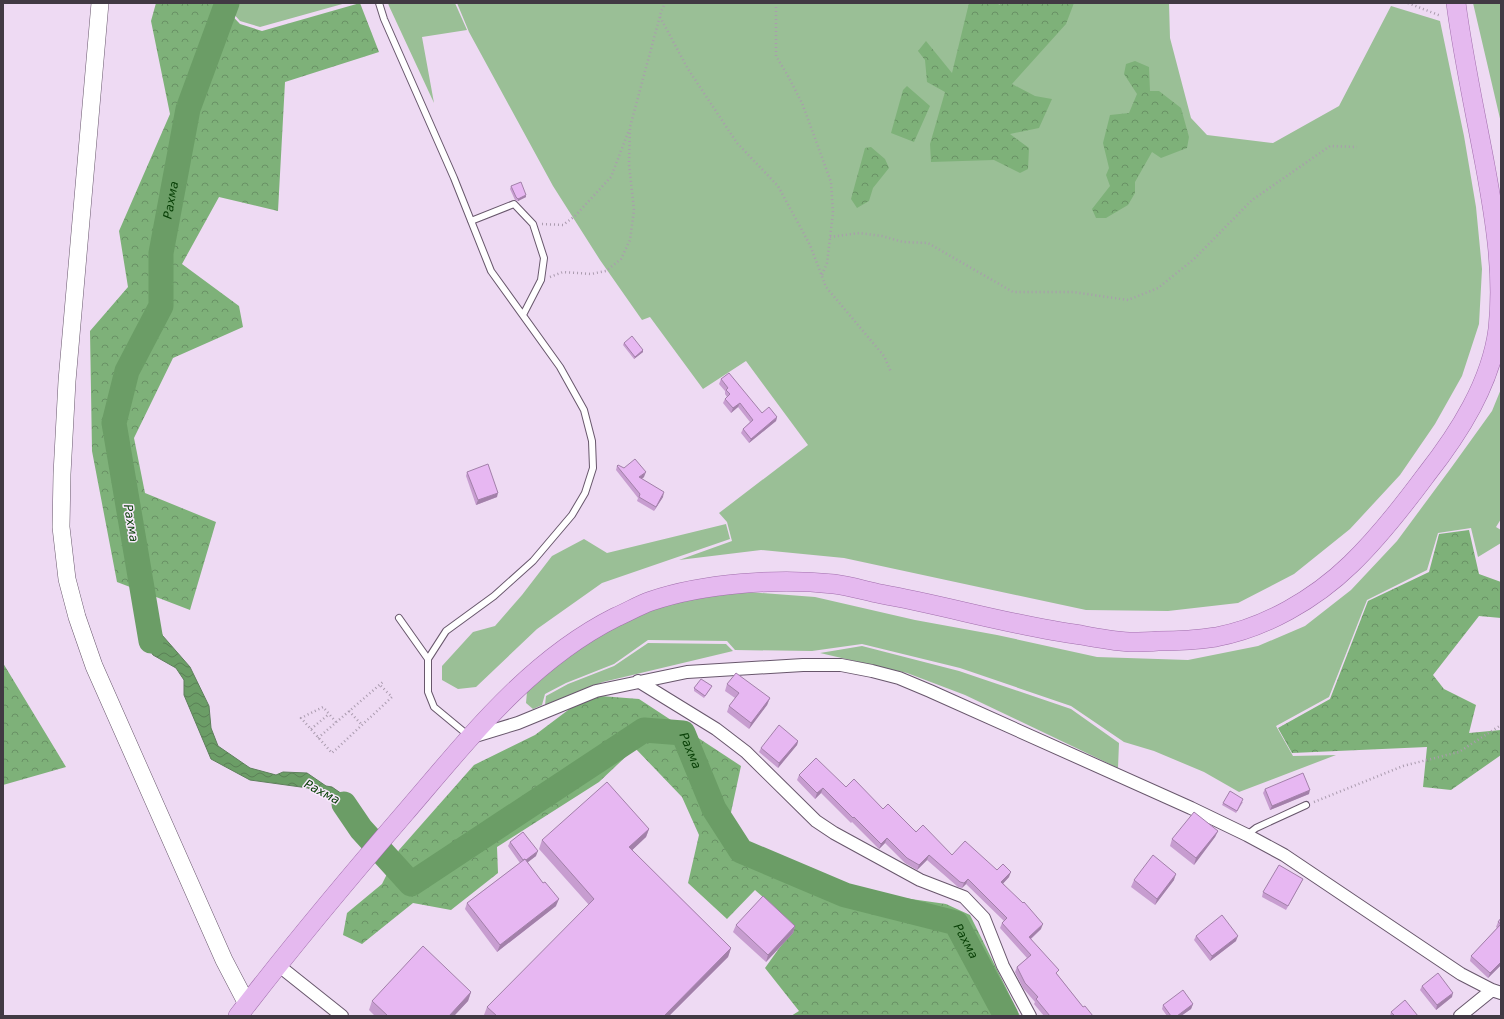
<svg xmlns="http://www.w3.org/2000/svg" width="1504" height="1019" viewBox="0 0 1504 1019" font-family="'DejaVu Sans',sans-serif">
<defs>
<pattern id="forest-crowns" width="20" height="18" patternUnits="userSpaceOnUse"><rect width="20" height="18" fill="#7eb179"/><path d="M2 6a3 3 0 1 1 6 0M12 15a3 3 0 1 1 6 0" fill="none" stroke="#699165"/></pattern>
<pattern id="water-waves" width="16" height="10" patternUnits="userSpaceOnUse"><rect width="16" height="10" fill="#6b9d66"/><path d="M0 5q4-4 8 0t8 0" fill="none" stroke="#5a8156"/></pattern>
</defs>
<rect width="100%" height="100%" fill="#eedaf3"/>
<path fill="#9abf96" d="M224,3H346L260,27L240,21Z
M388,3H455L467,30L422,37L434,103L389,6Z
M457,3H1169L1170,38L1191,118L1207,135L1273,143L1339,106L1391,6L1440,21L1464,136L1476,207L1482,269L1479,324L1462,376L1435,424L1400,475L1350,529L1294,574L1238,603L1168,611L1086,610L844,558L761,550L679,560L732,541L727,522L719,513L808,445L746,361L703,389L650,317L642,320L600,260L553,186L469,32Z
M1473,3H1501V123L1498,110Z
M1501,389V519L1496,527L1501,530V543L1478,557L1471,528L1438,533L1427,570L1367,600L1329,697L1276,726L1293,756L1336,755L1239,792L1204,772L1154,751L1124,742L1071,706L960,668L862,644L812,651L735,650L727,641L648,640L614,664L566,683L545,694L542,705L533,709L526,703L527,692L583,643L637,614L691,596L747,592L815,597L915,620L997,635L1097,657L1188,660L1258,646L1305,626L1351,590L1397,541L1451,468L1492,411Z
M726,524L730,539L602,583L537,629L476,687L458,689L442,680V666L473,632L495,626L522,595L552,556L584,539L607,553Z
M648,643L726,644L733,651L603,682L545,705L546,696L568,684L614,666Z
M862,646L959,671L1071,709L1119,743L1118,768L965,695L907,673L820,653Z"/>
<path fill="url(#forest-crowns)" d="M156,3H220L240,24L262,31L360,3L379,52L285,82L278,211L219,197L182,264L239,306L243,327L173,358L134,438L145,493L216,522L190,610L117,582L92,451L90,331L128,287L119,231L170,114L151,21Z
M969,3H996L1000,5V3H1074L1066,24L1012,84L1035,96L1052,99L1039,128L1010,134L1029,148L1028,169L1020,173L994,160L931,162L930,144L945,92L927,82L925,60L918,51L926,41L952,73Z
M1135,61L1149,67L1150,91H1159L1181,108L1189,137L1187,148L1161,158L1152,152L1135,182V193L1128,205L1106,218H1096L1092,209L1110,186L1106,175L1109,168L1103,143L1110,115L1129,113L1137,94L1124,74L1126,64Z
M907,86L930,106L914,142L891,133L903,90Z
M871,147L885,159L889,168L873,188L869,201L857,208L851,199L865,148Z
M1469,530L1479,574L1501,582V618L1479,616L1433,675L1444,689L1476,705L1469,733L1501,730V755L1451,790L1423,787L1427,747L1292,753L1278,728L1330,699L1368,601L1429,572L1439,534Z
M3,663L66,767L3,785Z
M588,695L639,699L741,766L725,840L812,868L848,890L946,904L970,915L1020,1016H791L799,1011L765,968L795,926L755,890L727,919L688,883L699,835L682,797L635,748L599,782L497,847L498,873L451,910L413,903L362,944L343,935L347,913L382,884L399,850L474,765L535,735Z"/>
<path fill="url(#water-waves)" stroke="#5e7f5c" d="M151,605L162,635L190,667L209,706L211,728L218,746L250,768L276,775L283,772L307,773L326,786L332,787L352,801L360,820L368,827L360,837L336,803L308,788L250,780L211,759L184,695V680L176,668L153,655L145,642L138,610Z"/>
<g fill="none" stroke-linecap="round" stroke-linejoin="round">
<g stroke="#6b9d66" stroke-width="25">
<path id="s1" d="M151,641L114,423L127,371L161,306V253L188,109L227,3"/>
<path id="s2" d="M344,804L361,829L411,884L644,730L683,733L714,809L741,851L845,895L956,923L1006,1016"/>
</g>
<defs>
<path id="lane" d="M379,3L384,19L454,178L491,271L560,367L584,410L592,441L593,468L585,493L572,515L533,561L494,596L446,631L428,659V692L434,707L469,736
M471,221L514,204L533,224L544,258L541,280L523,315
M399,618L428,659
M1247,835L1256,828L1306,805"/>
<path id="street" d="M638,681L716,729L746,752L816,821L834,833L920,880L964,897L984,918L1003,966L1030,1016
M472,737L518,723L596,691L687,672L803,665H841L872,671L899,678L930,691L1191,808L1247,835L1284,855L1461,974L1492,990L1501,993
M278,965L342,1016
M1460,1016L1492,990"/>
<path id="secondary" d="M100,3L67,381L62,474L61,527L67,579L77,617L94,666L224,960L247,1004"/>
<path id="primary" d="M238,1016C291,947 347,880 404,814C467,741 528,661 616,617C628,612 639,605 651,601C704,583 778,578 834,584C850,586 866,591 881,594C948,606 1013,626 1081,635C1097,638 1113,641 1129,642C1138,642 1148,642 1158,641C1177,641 1197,640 1216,637C1265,628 1315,599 1351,564C1379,537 1403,506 1426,475C1459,433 1491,383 1498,329C1504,274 1495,219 1485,165C1475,111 1463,57 1456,3"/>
</defs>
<use href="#lane" stroke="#68576c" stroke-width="8"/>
<use href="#street" stroke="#68576c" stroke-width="14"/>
<use href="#secondary" stroke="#68576c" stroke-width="18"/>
<use href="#primary" stroke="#a16eac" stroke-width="20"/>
<path stroke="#aa9bae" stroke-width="2.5" stroke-dasharray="1 3" stroke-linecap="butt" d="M776,3V56L788,76L802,103L831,182L833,213L827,263L822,275
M1408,3L1441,16
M660,17L688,69L737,143L778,186L810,245L826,287L884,356L891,372
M542,224L563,225L575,216L611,177L629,130
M830,237L859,233L882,236L903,242L928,243L1013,292H1073L1128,300L1158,288L1194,259L1252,200L1330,146L1357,147
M550,277L563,272L591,274L606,271L621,259L630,240L634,210L629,164L630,127L661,12L665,3
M349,711L362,725
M336,722L323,707L301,718L332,753L392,697L380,685
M311,729L329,714
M318,738L384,681
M1314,802L1403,766L1459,752L1501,725"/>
<use href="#lane" stroke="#fff" stroke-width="6"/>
<use href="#street" stroke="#fff" stroke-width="12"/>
<use href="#secondary" stroke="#fff" stroke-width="17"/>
<use href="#primary" stroke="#e5b9ef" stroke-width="19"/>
</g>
<path fill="#c79dd0" d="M511,186L526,197L518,201L515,200L510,189Z
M624,343L643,350V352L634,359L623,345Z
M721,379L762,413L777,417L776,421L749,443L741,433L743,429L750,422L738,407L731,413L723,403L725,399L727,397L725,394V391L719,384Z
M617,466L644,477L641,479L663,497L654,511L637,501L638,498L616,470Z
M467,472L497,497L476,505L466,476Z
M727,684L770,698L767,705L749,729L727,712L729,706L735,698L725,691Z
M694,688H711L704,698L694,691Z
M798,741L797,745L778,768L759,752L761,748Z
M799,775L846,787L883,809L952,855L997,870L1009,877L1003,883L1041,929L1031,939L1057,974L1083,1007L1093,1016H1044L1034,1004L1035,1002L1023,988L1015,972L1017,967L1027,958L1000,928L1002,923L1004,921L966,884L962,888L958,887L927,860L917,870L905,863L885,843L879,849L852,822L851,823L821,793L815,799L797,780Z
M1265,789L1309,794L1270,810L1263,793Z
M1243,802L1236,813L1222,805L1223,803Z
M649,829L646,837L632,850L731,948L728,957L669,1016H485L484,1015L487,1007L589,905L539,849L542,840Z
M1218,831L1215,837L1194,865L1170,846L1172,839Z
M510,842L536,856L527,862L556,906L497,952L465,909L467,903L520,863L508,846Z
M1303,879L1301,883L1286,910L1262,897L1263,892Z
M1134,880H1174L1155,905L1131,887Z
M1501,918V965L1488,978L1470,961L1471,956L1497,928L1496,927L1498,922Z
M736,925L795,926L793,933L766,962L733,932Z
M1196,936L1236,941L1210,961L1194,940Z
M1422,986L1452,997L1436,1010L1420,990Z
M471,992L468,1001L454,1016H375L369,1010L372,1001Z
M1193,1004L1191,1009L1181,1016H1167L1162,1009L1163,1005Z
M1391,1012L1418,1016H1390Z"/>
<path fill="#a280a9" d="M526,195V197L518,201V199Z
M643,350V352L634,359L635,357Z
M740,403L738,407L731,413L733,408Z
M777,417L776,421L749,443L751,439Z
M646,472L644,477L638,482L639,477Z
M664,492L663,497L654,511L656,507Z
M498,493L497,497L476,505L478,500Z
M770,698L767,705L749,729L751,723Z
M798,741L797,745L778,768L779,763Z
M823,788L821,793L815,799L817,793Z
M1310,790L1309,794L1270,810L1272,806Z
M649,829L646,837L626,856L629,847Z
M1218,831L1215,837L1194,865L1196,858Z
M887,838L885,843L879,849L881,844Z
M538,851L536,856L523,866L524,861Z
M929,855L927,860L917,870L919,865Z
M1011,872L1009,877L1000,887L1001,882Z
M1176,874L1174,880L1155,905L1157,899Z
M968,879L966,884L962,888L964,883Z
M559,899L556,906L497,952L500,945Z
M1043,924L1041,929L1027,942L1029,937Z
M795,926L793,933L766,962L768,955Z
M1238,936L1236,941L1210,961L1212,956Z
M731,948L728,957L669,1016H664Z
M1501,962V965L1488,978L1490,973Z
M471,992L468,1001L454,1016H449Z
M1453,993L1452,997L1436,1010L1437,1005Z
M1193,1004L1191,1009L1181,1016H1177Z"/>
<path fill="#e7b7f2" stroke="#a280a9" d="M521,182L526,195L518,199L516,197L511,186Z
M632,336L643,350L635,357L624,343Z
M729,373L762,413L769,407L777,417L751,439L743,429L753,420L740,403L733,408L725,399L730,394L726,390L728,388L721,379Z
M635,459L646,472L639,477L664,492L656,507L639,497L640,494L617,466L618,465L624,468Z
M488,464L498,493L478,500L467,472Z
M736,673L770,698L751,723L729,706L739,693L727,684Z
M701,679L712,686L705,696L694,688Z
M779,725L798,741L779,763L761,748Z
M816,758L846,787L854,779L883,809L888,804L916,832L923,825L952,855L965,841L997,870L1003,864L1011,872L1001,882L1023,903L1024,902L1043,924L1029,937L1059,970L1056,973L1083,1007L1085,1006L1093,1016H1050L1036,999L1038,997L1025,983L1017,967L1031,955L1002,923L1007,918L968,879L964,883L960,882L929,855L919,865L907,858L887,838L881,844L854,817L853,818L823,788L817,793L799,775Z
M1303,773L1310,790L1272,806L1265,789Z
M607,782L649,829L629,847L731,948L664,1016H497L487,1007L594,899L542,840Z
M1230,791L1243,799L1237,811L1223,803Z
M1194,812L1218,831L1196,858L1172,839Z
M523,832L538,851L526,860L525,859L523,860L510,842Z
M1153,855L1176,874L1157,899L1134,880Z
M525,859L543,883L545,882L559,899L500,945L467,903Z
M1279,865L1303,879L1288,906L1263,892Z
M763,896L795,926L768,955L736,925Z
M1222,915L1238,936L1212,956L1196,936Z
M1501,918V962L1490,973L1471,956L1501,924L1498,922Z
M423,946L471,992L449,1016H388L372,1001Z
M1438,973L1453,993L1437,1005L1422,986Z
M1183,990L1193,1004L1177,1016H1171L1163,1005Z
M1405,1000L1418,1016H1394V1015L1391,1012Z"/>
<g text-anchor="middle" stroke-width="3" stroke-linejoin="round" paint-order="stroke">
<g font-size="12" font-style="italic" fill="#094007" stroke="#f9e9fd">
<text dy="4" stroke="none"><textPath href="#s1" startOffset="455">Рахма</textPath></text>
<text transform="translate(131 523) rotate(80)" y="4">Рахма</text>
<text dy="4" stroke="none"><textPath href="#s2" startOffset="442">Рахма</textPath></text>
<text transform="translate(322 792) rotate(28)" y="4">Рахма</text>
<text dy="4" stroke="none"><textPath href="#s2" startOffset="803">Рахма</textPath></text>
</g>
</g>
<rect width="1504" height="1019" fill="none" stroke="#413943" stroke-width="8"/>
</svg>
